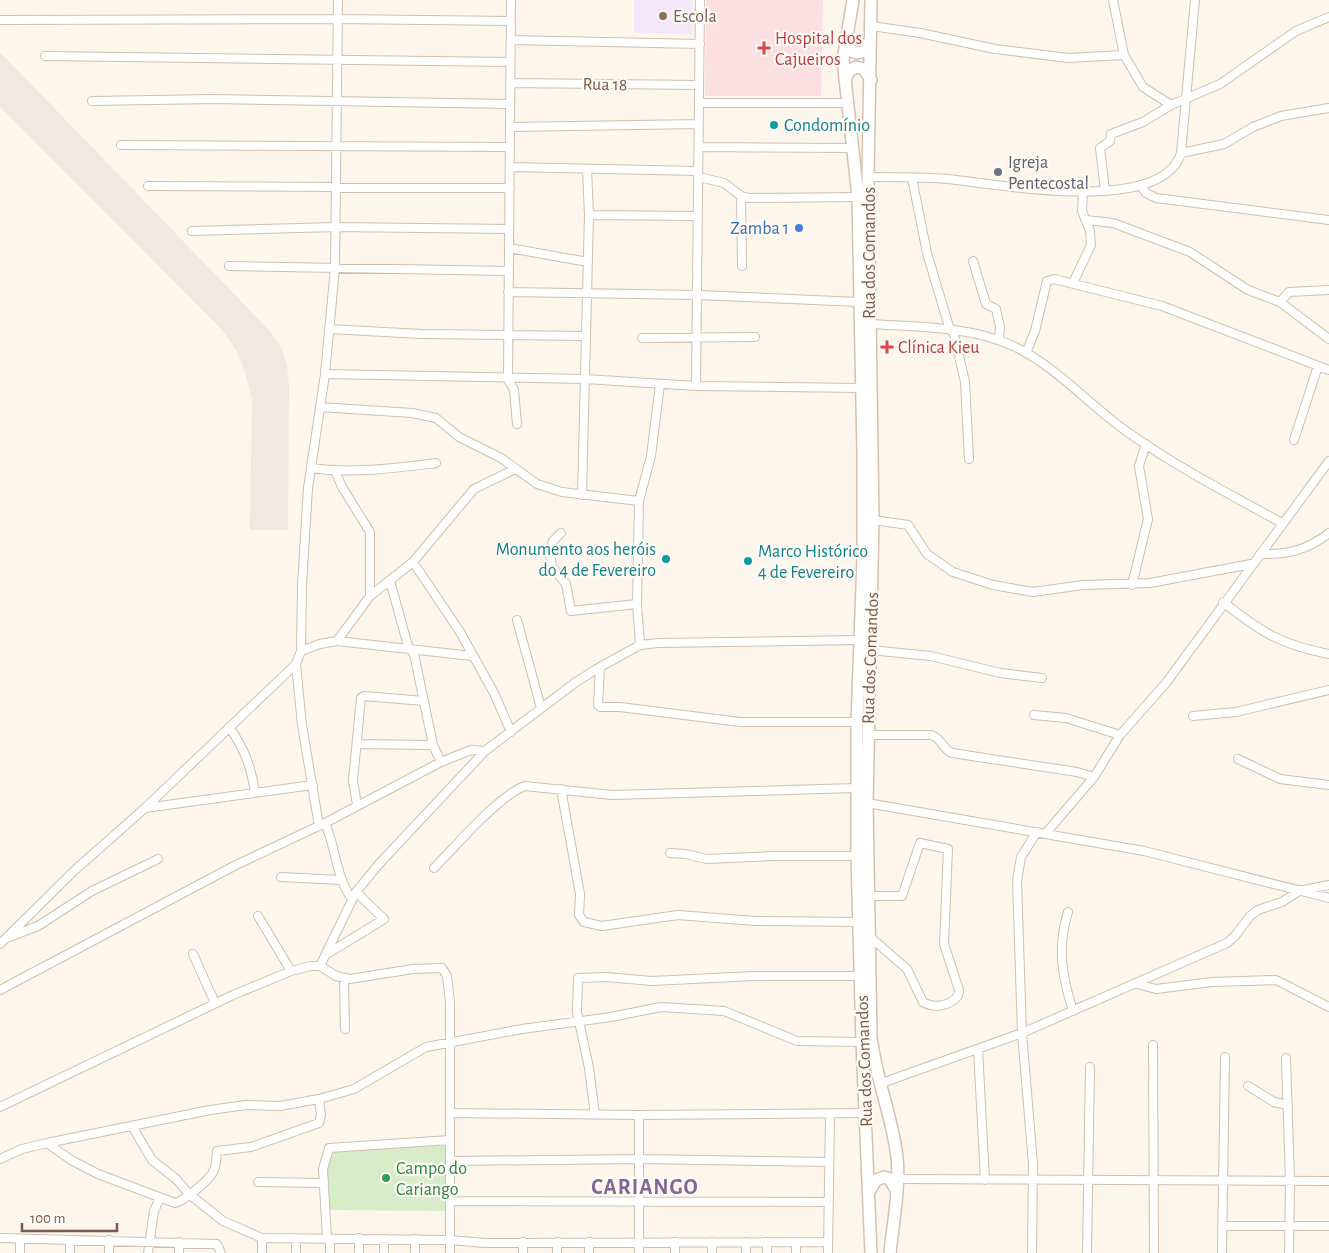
<svg xmlns="http://www.w3.org/2000/svg" width="1329" height="1253" viewBox="0 0 1329 1253" font-family="'Alegreya Sans',sans-serif">
<rect width="100%" height="100%" fill="#fdf6ec"/>
<path fill="#efe9e4" d="M0,52L270,331L282,349L287,367L289,385L288,530H250L252,399L245,372L236,350L223,331L0,107Z"/>
<path fill="#f3e8fa" d="M634,0H693L692,34L634,33Z"/>
<path fill="#fbdfe3" d="M706,0H823L821,96H705Z"/>
<path fill="#d8ecc9" d="M445,1144V1211L329,1210L325,1147Z"/>
<g fill="none" stroke-linecap="round" stroke-linejoin="round">
<defs>
<path id="minor" d="M511,0L508,379L514,390L517,424
M1113,0L1124,55L1143,87L1171,105
M0,20L338,19L510,21
M871,26L920,33L995,49L1068,58L1124,55
M511,40L700,44
M45,56L510,62
M511,83L699,85
M92,101L213,99L510,104
M699,103H848
M510,127L699,124
M121,145L509,147
M699,147L854,148
M1181,153L1224,144L1253,127L1281,116L1329,108
M510,167L698,171
M699,177L724,183L741,196L749,198L858,197
M868,177C895,177 922,177 948,179C998,184 1162,216 1181,153L1195,0
M912,178L927,253L950,330
M1140,185L1146,193L1156,198L1329,220
M148,186L510,188
M1105,191L1100,148L1110,141L1111,134L1143,122L1171,105L1220,84L1296,31L1329,17
M741,196L742,266
M589,215L698,216
M1086,220L1113,223L1190,252L1248,290L1280,302L1329,339
M192,231L335,227L509,229
M509,248L588,262
M973,261L986,304L996,309L1000,327L999,340
M229,266L509,271
M1073,283L1091,245L1090,231L1082,211L1083,192
M508,292L698,295L859,302
M1280,302L1289,292L1329,290
M870,324C916,327 968,326 1011,345C1054,364 1088,404 1126,431C1175,466 1229,494 1282,523
M329,329L421,334L586,336
M953,330L965,382L969,459
M642,338L755,337
M1026,353L1035,331L1047,281L1054,279L1162,306L1329,370
M325,374L585,379L696,386L862,388
M696,386L700,0
M320,407L412,413L436,418L459,437L501,458L537,484L562,492L639,501
M1294,440L1318,366
M311,468C352,474 395,468 436,463
M335,471L342,487L370,532V596
M582,495L589,215L587,169
M873,520L908,525L927,554L953,572L993,585L1033,592L1083,585L1150,583L1251,564
M561,533L553,541L550,554L552,566L566,584L571,611L637,604
M1260,554C1287,555 1308,550 1329,533
M413,562L460,632L494,693L511,732
M390,581L408,646L414,654L433,745L441,762
M1132,585L1148,519L1139,466L1146,444
M1223,602C1261,632 1281,645 1329,654
M517,620L541,708
M337,641L370,596L413,562L474,489L515,469
M640,645L637,604L639,501L651,456L660,384
M870,650L931,656L1000,673L1042,678
M301,651L320,644L337,641L472,656
M296,664L302,725L319,826
M600,667L598,705L600,707H620L740,722H857
M1034,715L1066,718L1120,735
M1193,716L1236,712L1329,690
M229,727C244,748 251,766 255,792
M868,735H931C942,738 942,749 952,753L1077,772L1094,777
M357,744L433,745
M1238,759L1280,779L1329,785
M561,789L580,894L579,915L584,922L602,926L678,915L755,921L859,922
M867,803L1144,851L1329,898
M357,805L353,780L361,698L364,696L424,701
M145,808L313,785
M325,823C336,848 336,878 352,899
M1046,833L1094,777L1120,735L1166,683L1329,461
M670,853L686,854L706,859L773,856H857
M434,868C455,847 499,795 525,786L612,795L857,788
M281,877L341,880
M868,896H902L920,843L948,849L944,944L959,990L958,996C949,1006 934,1009 923,1002L907,969L869,936
M1068,912C1057,947 1062,977 1073,1011
M258,916L291,971
M9,937L38,926L92,891L158,859
M0,944L75,870L145,808L296,664L301,651L302,585L308,488L325,374L335,268L338,0
M193,954L215,1003
M327,954L384,919L356,892
M320,966L356,892L379,864L485,751L576,682L600,667L640,645L658,643L860,640
M344,979L345,1029
M1137,984L1156,989L1212,982L1276,980L1329,1007
M0,990L234,866L325,823L441,762L471,750L485,751
M1153,1045L1154,1253
M978,1049L985,1180
M1286,1058L1290,1182L1289,1253
M879,1084L1022,1033L1227,943L1235,936L1250,916L1258,910L1282,902L1299,891L1329,885
M1248,1086L1274,1102L1288,1105
M0,1107L233,995L291,971L311,966H320L336,976L350,979L413,969L442,968L447,976L450,1002V1253
M450,1113L639,1115L866,1113
M595,1114L589,1068L577,1012L578,978L606,977L652,981L754,976H860
M132,1126L152,1160L176,1179L189,1194L223,1221L262,1238L450,1240L485,1243L828,1242
M47,1143L71,1160L98,1174L175,1203C184,1201 211,1179 214,1170C217,1164 216,1157 217,1151L251,1147L319,1123L321,1115L319,1099
M0,1159L22,1149L47,1143L210,1110L246,1105L280,1106L319,1099L354,1089L426,1047L522,1029L611,1017L661,1007L724,1011L797,1041L862,1042
M450,1161L640,1159L829,1162
M898,1179L1329,1181
M258,1182L323,1183
M450,1201L829,1202
M1222,1226H1329
M0,1238L217,1244L221,1253
M262,1238V1253
M359,1238V1253
M20,1239V1253
M296,1239V1253
M327,1239L323,1169L329,1148L450,1140
M330,1239V1253
M384,1239V1253
M523,1242V1253
M589,1242V1253
M675,1242V1253
M70,1253V1240
M109,1253V1240
M148,1253L154,1211L160,1198
M179,1253V1242
M415,1253V1239
M557,1253V1242
M639,1253V1115
M712,1253V1242
M746,1253V1242
M767,1253V1242
M796,1253V1242
M828,1253L830,1114
M1032,1253L1033,1164L1022,1033L1017,881L1021,857L1037,832
M1087,1253L1090,1067
M1222,1253L1225,1057"/>
<path id="secondary" d="M853,0L843,60L858,197L863,453V559L857,722V856L862,1042L871,1253
M871,0L868,177L873,520L867,803L871,1037C876,1079 892,1116 897,1157C900,1189 893,1222 890,1253
M846,38L849,50L857,53L865,51L870,40
M845,81L849,71L856,67L864,69L871,80
M870,1190L876,1180L884,1177L890,1179L896,1190"/>
</defs>
<use href="#minor" stroke="#d1beb0" stroke-width="10"/>
<use href="#secondary" stroke="#d6c0b0" stroke-width="14"/>
<use href="#minor" stroke="#fff" stroke-width="8"/>
<use href="#secondary" stroke="#fff" stroke-width="11"/>
</g>
<circle fill="#8d6e63" stroke="#fffaf3" stroke-width="2" cx="663" cy="16" r="5"/>
<g fill="#e0444e" stroke="#fffaf3" stroke-width="2">
<path d="M761.5 40.5h5v5h5v5h-5v5h-5v-5h-5v-5h5z"/>
<path d="M884.5 339.5h5v5h5v5h-5v5h-5v-5h-5v-5h5z"/>
</g>
<g fill="#0f9aa8" stroke="#fffaf3" stroke-width="2">
<circle cx="774" cy="125" r="5"/>
<circle cx="666" cy="559" r="5"/>
<circle cx="748" cy="561" r="5"/>
</g>
<circle fill="#6b7280" stroke="#fffaf3" stroke-width="2" cx="998" cy="172" r="5"/>
<circle fill="#3f7fe0" stroke="#fffaf3" stroke-width="2" cx="799" cy="228" r="5"/>
<circle fill="#2e9e5b" stroke="#fffaf3" stroke-width="2" cx="386" cy="1178" r="5"/>
<g text-anchor="middle" stroke-width="4.5" stroke-linejoin="round" paint-order="stroke">
<g font-size="18" fill="#785e54" stroke="#fffaf3" text-anchor="start">
<text x="673" y="22">Escola</text>
</g>
<g font-size="18" fill="#be3a42" stroke="#fffaf3" text-anchor="start">
<text x="775" y="44">Hospital dos<tspan x="775" dy="21">Cajueiros</tspan></text>
<text x="898" y="353">Clínica Kieu</text>
</g>
<g font-size="18" fill="#7a5c4d" stroke="#fffaf3">
<text transform="translate(605 84) rotate(1)" y="6">Rua 18</text>
<text transform="translate(869 253) rotate(-90)" y="6">Rua dos Comandos</text>
<text transform="translate(870 658) rotate(-88)" y="6">Rua dos Comandos</text>
<text transform="translate(864 1061) rotate(-92)" y="6">Rua dos Comandos</text>
</g>
<g font-size="18" fill="#0d838f" stroke="#fffaf3" text-anchor="start">
<text x="784" y="131">Condomínio</text>
<text x="656" y="555" text-anchor="end">Monumento aos heróis<tspan x="656" dy="21">do 4 de Fevereiro</tspan></text>
<text x="758" y="557">Marco Histórico<tspan x="758" dy="21">4 de Fevereiro</tspan></text>
</g>
<g font-size="18" fill="#5b616d" stroke="#fffaf3" text-anchor="start">
<text x="1008" y="168">Igreja<tspan x="1008" dy="21">Pentecostal</tspan></text>
</g>
<g font-size="18" fill="#366cbe" stroke="#fffaf3" text-anchor="end">
<text x="789" y="234">Zamba 1</text>
</g>
<g font-size="18" fill="#27864d" stroke="#fffaf3" text-anchor="start">
<text x="396" y="1174">Campo do<tspan x="396" dy="21">Cariango</tspan></text>
</g>
<g font-size="22" font-weight="bold" letter-spacing="1" fill="#846695" stroke="#fffaf3">
<text x="645" y="1194">CARIANGO</text>
</g>
</g>
<path d="M22 1223v8h95v-8" fill="none" stroke="#7a5c4d" stroke-width="2.5"/>
<text x="30" y="1223" font-size="15" fill="#7a5c4d" stroke="#fffaf3" stroke-width="4" paint-order="stroke">100 m</text>
</svg>
